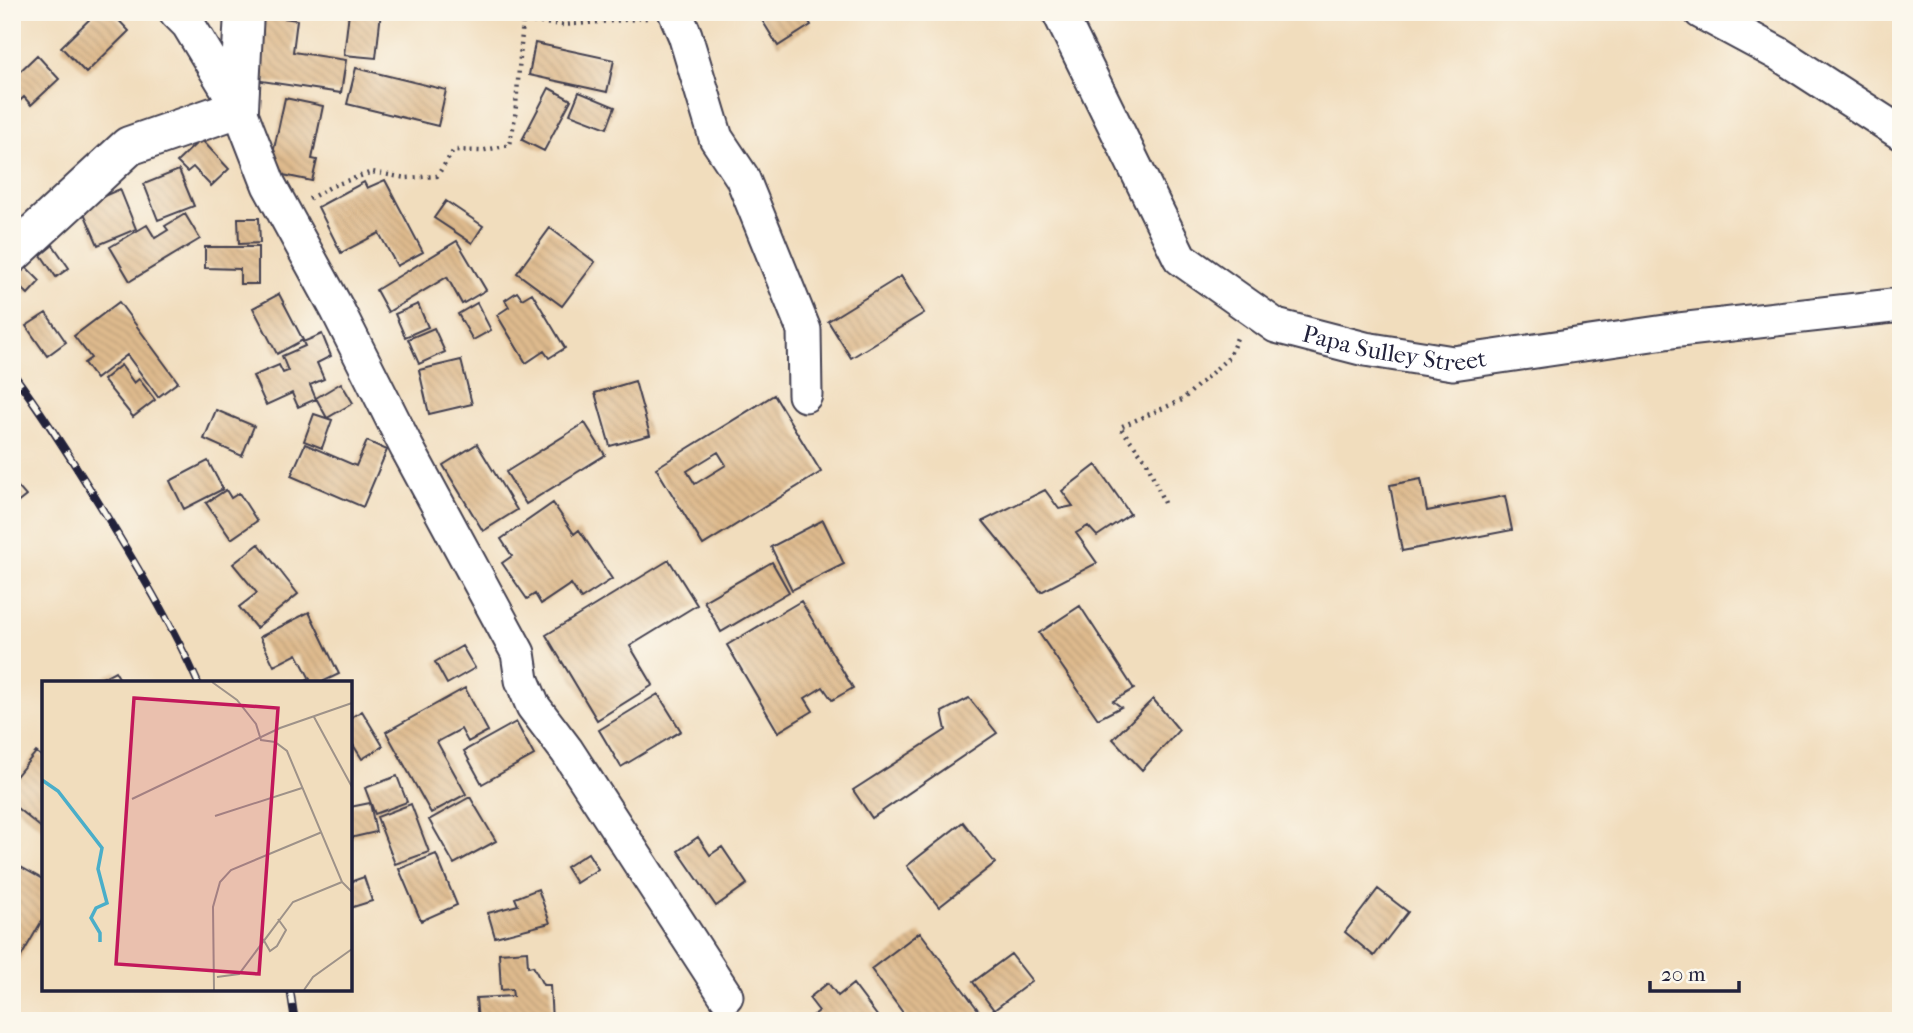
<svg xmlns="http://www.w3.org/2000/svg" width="1913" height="1033" viewBox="0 0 1913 1033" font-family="'IM FELL French Canon',serif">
<defs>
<pattern id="building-back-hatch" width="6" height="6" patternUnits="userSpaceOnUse" patternTransform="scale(1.75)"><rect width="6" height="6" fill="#deba8d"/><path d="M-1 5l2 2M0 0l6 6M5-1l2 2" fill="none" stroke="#bea07b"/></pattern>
</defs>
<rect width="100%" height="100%" fill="#fbf7ec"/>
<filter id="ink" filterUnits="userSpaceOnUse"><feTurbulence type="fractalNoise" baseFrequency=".0143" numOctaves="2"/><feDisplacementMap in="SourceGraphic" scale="14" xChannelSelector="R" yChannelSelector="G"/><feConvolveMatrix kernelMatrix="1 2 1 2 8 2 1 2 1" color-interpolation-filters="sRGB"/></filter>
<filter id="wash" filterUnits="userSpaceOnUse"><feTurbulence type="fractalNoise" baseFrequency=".00686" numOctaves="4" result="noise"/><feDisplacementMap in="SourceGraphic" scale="28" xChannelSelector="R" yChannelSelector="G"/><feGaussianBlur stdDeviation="1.57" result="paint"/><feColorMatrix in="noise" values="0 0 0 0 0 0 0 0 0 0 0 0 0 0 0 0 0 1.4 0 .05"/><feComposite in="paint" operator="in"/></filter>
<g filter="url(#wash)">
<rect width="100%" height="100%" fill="#f1ddbd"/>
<g id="blocks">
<path fill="url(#building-back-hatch)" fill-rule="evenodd" d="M97,12L104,16L111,12L129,31L86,73L61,47Z
M349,12H381L376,58L344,55Z
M757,12H803L811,25L778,46Z
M264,15L297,20L293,52L346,60L341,93L255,80Z
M535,43L614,60L607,92L529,75Z
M37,55L59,79L31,105L24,97L12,108V79Z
M356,68L446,90L438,126L347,104Z
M549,88L571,100L544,151L522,140Z
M579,92L615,107L607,128L570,114Z
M285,98L323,106L312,159L317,160L312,181L269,172Z
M201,139L229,169L211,186L193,167L187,172L177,162Z
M179,170L194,206L158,220L144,184Z
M385,180L423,252L397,266L379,233L341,253L318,207L364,182L367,188Z
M120,189L136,229L98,245L81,206Z
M446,201L483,226L472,243L434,218Z
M185,214L200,239L130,281L110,247L147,225L155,238L168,230L165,226Z
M238,218H259L260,243L239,244Z
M550,228L595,262L562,306L517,273Z
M457,241L486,290L462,304L447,277L388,312L376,290Z
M53,245L69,268L56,277L41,255Z
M205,247H258V284H240V269L205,268Z
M25,266L40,281L28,294L12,279Z
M901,276L924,313L851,358L828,321Z
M517,292L522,299L532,293L565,348L549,358L544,351L526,363L497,315L509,307L505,300Z
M279,294L303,340L277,354L253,308Z
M119,302L178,382L158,397L127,355L96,379L84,363L91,358L74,336Z
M477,303L491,330L473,340L458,314Z
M418,304L428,327L405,337L395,314Z
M46,313L66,342L47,356L26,326Z
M434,328L445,352L419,364L408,339Z
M322,334L331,356L317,363L324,379L310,385L316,399L298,407L292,393L266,405L253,376L279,365L283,373L288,371L282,356L305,346L303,342Z
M461,360L472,404L429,414L419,370Z
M121,365L134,383L139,379L155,400L133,417L103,380Z
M635,381L650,435L610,446L595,393Z
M341,383L353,403L327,418L316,398Z
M774,395L821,472L703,545L656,468ZM718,452L726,465L695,484L687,471Z
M216,410L254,426L242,456L204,439Z
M314,414L332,420L322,448L304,441Z
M585,423L605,455L526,504L506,472Z
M367,441L387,450L363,507L291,476L305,444L356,466Z
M477,444L517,510L483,531L443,465Z
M208,461L223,489L184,509L170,481Z
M1096,465L1130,514L1097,536L1088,526L1076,533L1097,563L1041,592L983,521L1045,490L1059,509L1073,506L1062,491Z
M1421,479L1427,511L1505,496L1512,530L1402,551L1390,485Z
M12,480L26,496L12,507Z
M226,490L231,498L239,493L257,521L231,539L206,503Z
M553,503L574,534L579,530L612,579L581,599L571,584L541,604L535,594L527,599L502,563L512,556L501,539Z
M823,520L844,564L792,590L771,547Z
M259,544L298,594L256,628L239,607L257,593L233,564Z
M669,560L697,605L630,646L653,685L597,720L546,635Z
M772,562L789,592L721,632L704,601Z
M801,601L853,688L832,700L823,687L805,698L813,711L778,732L727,645Z
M1080,606L1134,689L1113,701L1121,707L1098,719L1039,633Z
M309,612L339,674L320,683H302L310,679L297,654L274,666L260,637Z
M462,646L475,668L447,684L435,662Z
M115,671L122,683H93Z
M465,688L488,731L468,742L461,729L437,742L466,794L431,813L386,732Z
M658,694L681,731L621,767L599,730Z
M969,698L997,733L872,818L853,790L946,730L942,712Z
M1153,699L1179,730L1142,770L1113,739Z
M362,711L383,746L362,759L350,740V718Z
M516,722L534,755L482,784L464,751Z
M36,752L44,758V830L12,804V781Z
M397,776L407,802L375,814L365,788Z
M470,797L496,841L454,864L429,820Z
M370,803L376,832L350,838V807Z
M411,804L429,852L395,864L377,817Z
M963,822L995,863L939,907L907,866Z
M698,837L710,855L722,847L747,884L716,906L678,851Z
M588,853L598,869L576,883L566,867Z
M436,854L457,905L421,921L399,869Z
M12,862L44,880V917L18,962L12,959Z
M364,877L372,901L350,908V882Z
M538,889L550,923L495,937L488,913L518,905L515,898Z
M1378,889L1408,912L1374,956L1345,932Z
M920,932L982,1015L974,1021H909L871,969Z
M527,951L528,967L533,966L543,985H550L552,1021H478L476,998L513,996L512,989L501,990L499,953Z
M1011,954L1032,981L994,1010L973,982Z
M828,983L838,996L853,984L881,1021H806L819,1011L809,998Z"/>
</g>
</g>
<g filter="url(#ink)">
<use href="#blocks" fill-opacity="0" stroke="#413e4e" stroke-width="2"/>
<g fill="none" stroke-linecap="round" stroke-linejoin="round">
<defs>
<g id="street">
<path d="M176,12L188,24L239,108L269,185L337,309L407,448L518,653L522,680L533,706L567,751L726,996"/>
<path d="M675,12L685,35L716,138L742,177L804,330L805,395"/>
<path id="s1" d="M1059,12L1180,258L1276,326L1365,349L1453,363L1679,330L1901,305"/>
<path d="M1701,12L1779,54L1901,133"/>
</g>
<path id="secondary" d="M12,254L129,146L239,108L244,12"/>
</defs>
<use href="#street" stroke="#413e4e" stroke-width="37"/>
<use href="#secondary" stroke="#413e4e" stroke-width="42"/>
<path stroke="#413e4e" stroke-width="4.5" stroke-dasharray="2 5" stroke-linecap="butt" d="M309,199L332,186L372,172L406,178L437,176L454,150L480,151L510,145L515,117L523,21L563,25L648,18
M1164,503L1147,462L1120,427L1182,400L1229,357L1237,338"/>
<use href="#street" stroke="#fff" stroke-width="33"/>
<use href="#secondary" stroke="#fff" stroke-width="38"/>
<defs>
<path id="rail" d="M12,372C46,418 76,466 106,515C139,570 172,624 198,683
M290,989L295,1021"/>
</defs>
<use href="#rail" stroke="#22223b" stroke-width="8"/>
<use href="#rail" stroke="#fbf7ec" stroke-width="5" stroke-dasharray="16" stroke-linecap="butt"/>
</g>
</g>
<g text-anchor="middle" stroke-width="5" stroke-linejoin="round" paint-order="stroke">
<g font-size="24" fill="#22223b" stroke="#fbf7ec">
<text dy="8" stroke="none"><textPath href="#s1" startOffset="513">Papa Sulley Street</textPath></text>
</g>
</g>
<g transform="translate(42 681)">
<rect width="310" height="310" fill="#f1ddbd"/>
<path fill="none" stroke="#4aaec9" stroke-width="3.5" d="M0,99L16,110L60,167L56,188L65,222L54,227L49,237L58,252V261"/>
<path fill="none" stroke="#9e9289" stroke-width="2" d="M170,1L195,19L214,43L219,59L233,61L245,70L300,201L310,211M272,36L310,106M90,118L238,47L310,22M173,135L260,107M221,258L228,270L235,265L244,249L236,238M175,296L197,293L251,221L300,201M172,309L171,226L178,201L189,189L280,151M262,309L271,296L310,268"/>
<path fill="#c2185b" fill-opacity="0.15" stroke="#c2185b" stroke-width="3.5" d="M92,17L236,27L217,293L74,283Z"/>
<rect width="310" height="310" fill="none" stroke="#22223b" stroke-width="3.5"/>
</g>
<rect width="1913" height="1033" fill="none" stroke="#fbf7ec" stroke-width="42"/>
<path d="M1650 981v10h89v-10" fill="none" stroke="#22223b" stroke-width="3.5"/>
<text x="1661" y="981" font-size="21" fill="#22223b" stroke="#fbf7ec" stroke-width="5" paint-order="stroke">20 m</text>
</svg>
